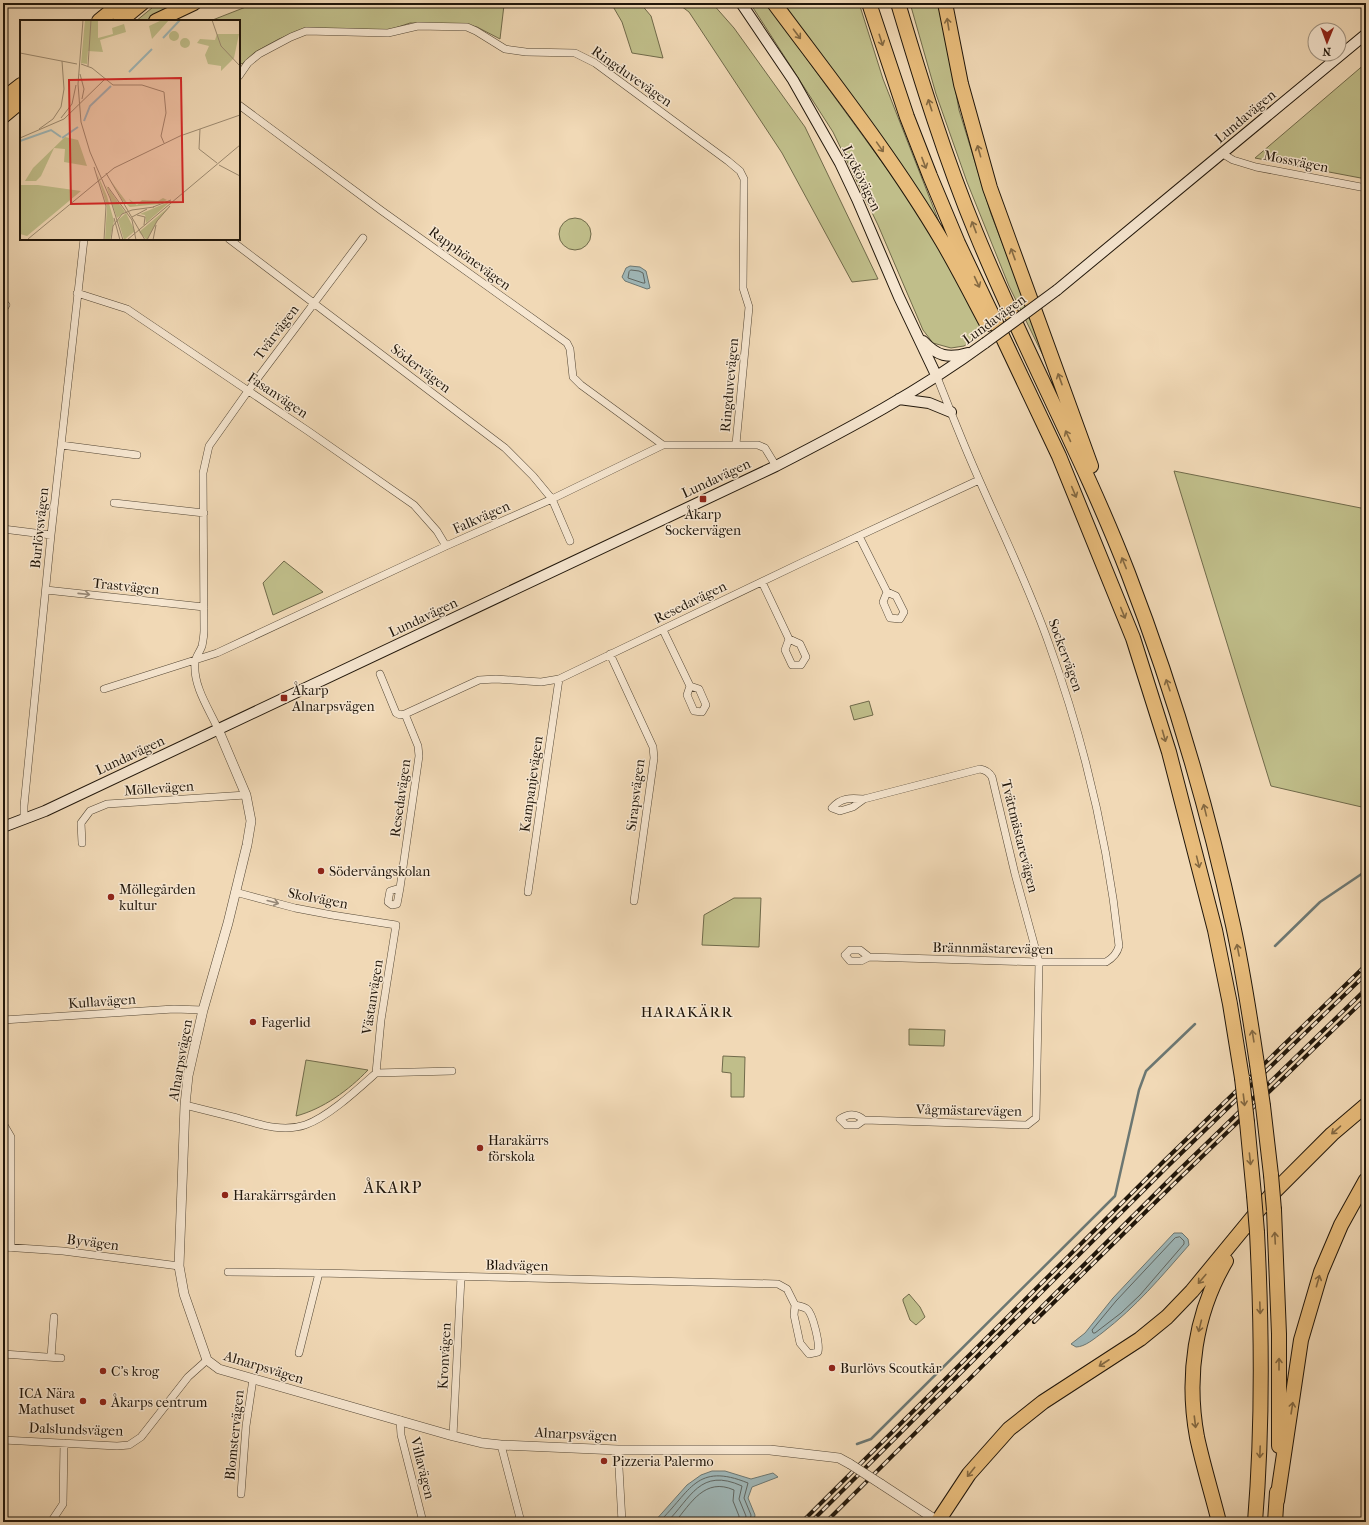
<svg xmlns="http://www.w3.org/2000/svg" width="1369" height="1525" viewBox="0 0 1369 1525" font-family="'IM FELL French Canon',serif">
<rect width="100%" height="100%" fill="#f1d9b6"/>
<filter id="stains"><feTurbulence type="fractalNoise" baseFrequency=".005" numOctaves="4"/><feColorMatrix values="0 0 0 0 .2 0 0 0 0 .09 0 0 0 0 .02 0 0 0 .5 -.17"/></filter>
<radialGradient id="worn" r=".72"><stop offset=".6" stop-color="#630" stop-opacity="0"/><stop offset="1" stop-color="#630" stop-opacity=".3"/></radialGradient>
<path fill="#c0be8a" stroke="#706a4a" d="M158,3H183L145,21H136Z
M256,3H506L504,5L500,39L477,27L464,24L410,23L389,30L306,28L279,39L255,52L242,64L239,62V21H210Z
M611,3H640L651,16L663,58L632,53L622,22Z
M677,3H712L734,28L805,127L878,279L852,282L782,153L689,12Z
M750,3H766L895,180L937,242L986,331L964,346L951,348L933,343L923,330L878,225L833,132Z
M783,3H859L883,79L941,227Z
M910,3H940L959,110L991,214L1055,380L1009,286L967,182L936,94Z
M1366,63V179L1255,158Z
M559 234a16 16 0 1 1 32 0a16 16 0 1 1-32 0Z
M1174,471L1366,509V808L1271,786Z
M284,561L323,592L273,615L263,583Z
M869,701L873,715L854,720L850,706Z
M734,898H761L759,947L702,945L704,915Z
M909,1029L945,1030L944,1046L909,1045Z
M723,1056L745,1057L744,1097H731V1073L722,1072Z
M306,1060L368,1070C349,1090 323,1109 296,1116Z
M909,1294L920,1307L925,1317L916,1325L910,1320L903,1301V1299Z"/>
<path fill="#9fb7b8" stroke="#6c7772" d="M630,266L640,267L646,271L650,288L647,289L625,281L622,277L626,268Z
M1174,1233H1182L1188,1239L1189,1245C1160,1278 1137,1306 1102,1333C1095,1338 1085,1347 1076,1347L1071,1344L1085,1333L1113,1298Z
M712,1471H725L751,1479L773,1473L778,1477L752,1487L748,1498L755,1515L754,1522H654L687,1485L701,1475Z"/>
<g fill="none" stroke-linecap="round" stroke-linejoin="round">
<path stroke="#606661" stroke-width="1" d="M631,270L639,271L643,273L645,283H643L628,278L629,272Z
M1180,1237L1184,1241V1244L1140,1295L1121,1313L1095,1333H1093L1092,1330L1116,1301L1175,1238Z
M659,1522C691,1491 696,1462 748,1483L744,1498L751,1515L750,1522
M667,1522C691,1498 700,1467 742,1486L739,1499L746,1516L745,1522
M675,1522C691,1503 705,1477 734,1490L733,1501L739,1516V1522"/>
<path stroke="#6c7772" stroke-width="2.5" d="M1275,946L1320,902L1366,871
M857,1444L871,1439L1115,1196L1139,1090L1146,1071L1195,1024"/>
<path stroke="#c7b294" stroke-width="7" stroke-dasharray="7 3.5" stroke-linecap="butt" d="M106,15L107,3"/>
<defs>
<path id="minor" d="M239,76L248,63L259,54L291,37L306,31L388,33L418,26L467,27L476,31L505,49L526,52L575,53L595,63L728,161L740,171L744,179L743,288L749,307L736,444
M239,105L382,211L567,343L570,349L573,377L581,385L663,445
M1223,154L1233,160L1256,167L1366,188
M229,239L505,448L533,476L552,499L570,541
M77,293L127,309L308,431L414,505L437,531L446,546
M3,310L6,305
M61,445L137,455
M114,503L204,513
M3,529L51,535
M859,536L887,592L883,602L890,618L900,619L904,612L896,596L887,592
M762,582L789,639L785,650L792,665H801L806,657L800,644L789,639
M46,590L204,607
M663,630L690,686L687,695L694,711L702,712L706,705L699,689L690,686
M610,654L653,747L654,758L634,901
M380,674L396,713L400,715L405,714
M104,689L217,653L446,546L552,499L663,445H758L765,448L776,466
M218,729C209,709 193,686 195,663C195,657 200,652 202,646C203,641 204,635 204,630L203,473L209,446L248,391L363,238
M24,820V806L51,535L84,239
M82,843L81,823L90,811L107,804L246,795
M400,888L397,904L392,905L388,902L390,891L400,888L419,756L418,746L405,714L479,680L496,679L541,682L559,679L803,562L979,480
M235,892L295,908L332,915L396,925L381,1020L376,1073
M528,892L559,679
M869,957L861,961H850L845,955L850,950H860L869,957L1039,962H1106C1113,958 1117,954 1119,946C1108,842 1084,741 1049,644C1027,581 997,522 971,461C959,433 948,405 937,377
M3,1020L174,1009L203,1010
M185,1105C201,1109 217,1113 233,1117C256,1123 281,1133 305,1125C328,1117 357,1090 376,1073L452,1071
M864,1120L857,1125H846L840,1119C849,1113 856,1113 864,1120L1027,1125L1036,1118L1039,962L1015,874L992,777C989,772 986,770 980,769L864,799C851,798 841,797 832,808L840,811L853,807L864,799
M4,1125L11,1137V1248
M3,1247L63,1251L179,1266
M228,1272L319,1273L778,1284L787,1289L795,1305L794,1315L800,1343L809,1354L818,1352C820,1344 813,1314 807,1309C804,1307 800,1306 795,1305
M299,1353L319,1273
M3,1354L61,1358
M51,1357L54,1317
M400,1420L401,1435L423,1522
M453,1436L461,1277
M3,1440L117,1446L129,1445L141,1437L188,1377L207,1360
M501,1445L521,1522
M618,1450L622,1522
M241,1494L246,1426L253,1379
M51,1522L63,1504L64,1443"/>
<path id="tertiary" d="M218,729L246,795L251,821L247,845L228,923L203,1010L188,1076L185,1105L179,1266L184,1294L207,1360L219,1369L453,1436L482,1443L501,1445L618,1450H770L831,1457L839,1458L850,1464
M881,1484L939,1522"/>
<path id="secondary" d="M741,3L793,80L840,163L857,199L899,297L937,377
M1057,290L1366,34
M923,341C937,356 948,359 968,353
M899,399L929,403L951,412
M3,827L45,811L776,466C848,429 920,391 985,343"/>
<path id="motorway" d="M774,3C832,81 893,158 942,241C958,268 972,296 987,324
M869,3L907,117L930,176L958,243L1059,456L1133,638L1169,752L1215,930L1230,1004L1242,1078
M898,3C921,80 945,158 976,233C1023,348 1083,457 1128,573C1172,687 1207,805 1233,925C1243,971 1250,1017 1257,1064
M945,3L961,84L990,188L1091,466
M99,21L121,3
M120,21L142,3
M156,21L194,3
M3,99L21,85
M3,116L21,101
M1263,1106L1271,1175
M1247,1122L1254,1195
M1274,1210L1279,1334V1446
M1277,1501L1301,1340L1321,1272L1341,1225L1366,1180
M938,1521L969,1474L1009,1429L1043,1402L1140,1339L1167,1317L1192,1291L1271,1195L1332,1134L1366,1105
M1219,1522C1212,1494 1203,1465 1197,1437C1186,1377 1195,1313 1226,1261
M1255,1522C1263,1425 1262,1329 1257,1232
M1275,1522L1277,1492"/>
</defs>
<use href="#minor" stroke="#544735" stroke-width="8"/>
<use href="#tertiary" stroke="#544735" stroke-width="10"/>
<use href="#secondary" stroke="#20160a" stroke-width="12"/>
<use href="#motorway" stroke="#20160a" stroke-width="16"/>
<use href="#minor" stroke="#f6e6d0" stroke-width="7"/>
<use href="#tertiary" stroke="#f6e6d0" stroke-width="9"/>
<use href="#secondary" stroke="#f6e6d0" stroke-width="10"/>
<use href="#motorway" stroke="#e8bc7b" stroke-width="14"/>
<defs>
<path id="rail" d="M1034,1322L1180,1178L1366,998
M802,1522L1164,1161L1366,965
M811,1522L1168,1166L1366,974
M826,1522L1175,1174L1366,989"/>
</defs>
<use href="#rail" stroke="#20160a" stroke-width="4"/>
<use href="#rail" stroke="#f6e6d0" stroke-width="2.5" stroke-dasharray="8" stroke-linecap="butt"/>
<defs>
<path id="tertiary-bridge" d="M850,1464L881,1484"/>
<path id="secondary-bridge" d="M985,343L1057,290"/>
<path id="motorway-bridge" d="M1257,1064L1263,1106
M1242,1078L1247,1122
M1271,1175L1274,1210
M1254,1195L1257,1232"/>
</defs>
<use href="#tertiary-bridge" stroke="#544735" stroke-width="10" stroke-linecap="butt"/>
<use href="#secondary-bridge" stroke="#20160a" stroke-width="12" stroke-linecap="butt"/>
<use href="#motorway-bridge" stroke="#20160a" stroke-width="16" stroke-linecap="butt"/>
<use href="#tertiary-bridge" stroke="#f6e6d0" stroke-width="9"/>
<use href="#secondary-bridge" stroke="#f6e6d0" stroke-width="10"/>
<use href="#motorway-bridge" stroke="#e8bc7b" stroke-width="14"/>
</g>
<defs><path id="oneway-shaft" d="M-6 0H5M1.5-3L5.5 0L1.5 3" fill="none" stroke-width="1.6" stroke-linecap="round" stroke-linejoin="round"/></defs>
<g stroke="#846942">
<use href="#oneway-shaft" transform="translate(948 24) rotate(-99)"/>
<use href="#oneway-shaft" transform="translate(797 34) rotate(53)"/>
<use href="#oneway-shaft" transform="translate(881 40) rotate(72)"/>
<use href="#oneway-shaft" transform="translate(930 105) rotate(-108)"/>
<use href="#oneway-shaft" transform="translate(880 147) rotate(55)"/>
<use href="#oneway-shaft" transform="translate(979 151) rotate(-106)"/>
<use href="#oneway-shaft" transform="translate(924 163) rotate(69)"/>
<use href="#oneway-shaft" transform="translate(974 227) rotate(-111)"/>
<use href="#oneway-shaft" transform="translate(1013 254) rotate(-110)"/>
<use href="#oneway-shaft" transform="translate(977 282) rotate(65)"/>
<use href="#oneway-shaft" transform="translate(1060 379) rotate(-110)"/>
<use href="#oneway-shaft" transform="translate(1068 436) rotate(-115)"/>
<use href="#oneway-shaft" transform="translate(1074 492) rotate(67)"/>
<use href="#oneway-shaft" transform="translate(1124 563) rotate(-112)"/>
<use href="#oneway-shaft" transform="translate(1123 613) rotate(68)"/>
<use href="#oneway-shaft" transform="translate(1168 685) rotate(-109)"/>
<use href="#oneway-shaft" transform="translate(1164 736) rotate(74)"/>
<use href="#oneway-shaft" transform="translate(1205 810) rotate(-104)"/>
<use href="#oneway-shaft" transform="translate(1198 862) rotate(76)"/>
<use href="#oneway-shaft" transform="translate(1238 950) rotate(-101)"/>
<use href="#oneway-shaft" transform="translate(1253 1036) rotate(-99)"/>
<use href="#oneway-shaft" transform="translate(1244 1100) rotate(83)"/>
<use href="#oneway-shaft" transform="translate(1336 1130) rotate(139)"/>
<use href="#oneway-shaft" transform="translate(1250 1159) rotate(84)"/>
<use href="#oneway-shaft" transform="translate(1275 1238) rotate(-93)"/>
<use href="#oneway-shaft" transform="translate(1202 1279) rotate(130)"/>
<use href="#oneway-shaft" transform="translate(1318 1281) rotate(-74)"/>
<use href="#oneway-shaft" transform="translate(1260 1308) rotate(88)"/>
<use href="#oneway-shaft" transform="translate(1200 1326) rotate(104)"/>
<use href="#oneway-shaft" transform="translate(1104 1363) rotate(147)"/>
<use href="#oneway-shaft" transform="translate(1279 1364) rotate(-90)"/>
<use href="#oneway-shaft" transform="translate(1292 1408) rotate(-81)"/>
<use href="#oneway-shaft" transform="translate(1195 1422) rotate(83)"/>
<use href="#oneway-shaft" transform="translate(1260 1452) rotate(92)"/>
<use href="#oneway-shaft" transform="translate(971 1472) rotate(129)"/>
</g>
<g stroke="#968877">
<use href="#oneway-shaft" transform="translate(84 594) rotate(6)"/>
<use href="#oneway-shaft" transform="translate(273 902) rotate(15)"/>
</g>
<g fill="#8f2418" stroke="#f6e6d0" stroke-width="1.5">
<rect x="699" y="495" width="8" height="8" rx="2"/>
<rect x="280" y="694" width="8" height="8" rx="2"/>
<circle cx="321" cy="871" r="4"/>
<circle cx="111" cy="897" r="4"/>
<circle cx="253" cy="1022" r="4"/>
<circle cx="480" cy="1148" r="4"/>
<circle cx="225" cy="1195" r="4"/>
<circle cx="832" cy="1368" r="4"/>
<circle cx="103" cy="1371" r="4"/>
<circle cx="83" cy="1401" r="4"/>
<circle cx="103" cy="1402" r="4"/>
<circle cx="604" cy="1461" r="4"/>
</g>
<g text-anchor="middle" stroke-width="3" stroke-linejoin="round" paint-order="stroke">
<g font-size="14" fill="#20160a" stroke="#f6e6d0">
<text transform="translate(632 76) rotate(35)" y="5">Ringduvevägen</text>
<text transform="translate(1245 116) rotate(-40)" y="5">Lundavägen</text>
<text transform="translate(1296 161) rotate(11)" y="5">Mossvägen</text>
<text transform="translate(862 178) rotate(64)" y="5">Lyckövägen</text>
<text transform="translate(470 258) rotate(36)" y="5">Rapphönevägen</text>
<text transform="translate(994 319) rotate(-36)" y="5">Lundavägen</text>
<text transform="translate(276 332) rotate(-53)" y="5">Tvärvägen</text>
<text transform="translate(421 368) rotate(37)" y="5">Södervägen</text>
<text transform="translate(729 385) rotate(-85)" y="5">Ringduvevägen</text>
<text transform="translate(278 395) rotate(34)" y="5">Fasanvägen</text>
<text transform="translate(716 478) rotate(-25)" y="5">Lundavägen</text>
<text transform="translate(481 517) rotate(-24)" y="5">Falkvägen</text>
<text transform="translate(39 528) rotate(-84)" y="5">Burlövsvägen</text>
<text transform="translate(126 586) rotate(6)" y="5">Trastvägen</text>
<text transform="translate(690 602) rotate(-26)" y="5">Resedavägen</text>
<text transform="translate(423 617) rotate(-25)" y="5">Lundavägen</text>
<text transform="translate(1066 655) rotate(70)" y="5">Sockervägen</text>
<text transform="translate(130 755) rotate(-25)" y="5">Lundavägen</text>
<text transform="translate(531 784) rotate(-82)" y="5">Kampanjevägen</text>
<text transform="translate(159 788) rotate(-4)" y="5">Möllevägen</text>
<text transform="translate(635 795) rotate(-83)" y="5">Sirapsvägen</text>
<text transform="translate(400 798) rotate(-82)" y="5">Resedavägen</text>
<text transform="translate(1020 836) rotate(76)" y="5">Tvättmästarevägen</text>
<text transform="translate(318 898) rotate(11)" y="5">Skolvägen</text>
<text transform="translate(993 948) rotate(1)" y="5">Brännmästarevägen</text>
<text transform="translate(372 997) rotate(-81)" y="5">Västanvägen</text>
<text transform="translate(102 1001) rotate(-4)" y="5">Kullavägen</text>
<text transform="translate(180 1060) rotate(-80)" y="5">Alnarpsvägen</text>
<text transform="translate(969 1110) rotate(1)" y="5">Vågmästarevägen</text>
<text transform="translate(93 1242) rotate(7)" y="5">Byvägen</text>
<text transform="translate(517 1265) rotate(1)" y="5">Bladvägen</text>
<text transform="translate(444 1356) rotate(-87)" y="5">Kronvägen</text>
<text transform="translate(264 1367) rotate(17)" y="5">Alnarpsvägen</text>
<text transform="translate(76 1429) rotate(2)" y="5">Dalslundsvägen</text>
<text transform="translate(576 1434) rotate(3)" y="5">Alnarpsvägen</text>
<text transform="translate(234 1435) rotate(-84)" y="5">Blomstervägen</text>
<text transform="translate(423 1468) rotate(76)" y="5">Villavägen</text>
</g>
<g font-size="14" fill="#20160a" stroke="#f6e6d0" text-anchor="start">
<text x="703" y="519" text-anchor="middle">Åkarp<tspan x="703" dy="16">Sockervägen</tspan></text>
<text x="292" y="695">Åkarp<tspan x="292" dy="16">Alnarpsvägen</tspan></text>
<text x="329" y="876">Södervångskolan</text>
<text x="119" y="894">Möllegården<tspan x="119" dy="16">kultur</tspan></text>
<text x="261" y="1027">Fagerlid</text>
<text x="488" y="1145">Harakärrs<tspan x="488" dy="16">förskola</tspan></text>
<text x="233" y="1200">Harakärrsgården</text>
<text x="840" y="1373">Burlövs Scoutkår</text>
<text x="111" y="1376">C's krog</text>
<text x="75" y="1398" text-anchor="end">ICA Nära<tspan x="75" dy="16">Mathuset</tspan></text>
<text x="111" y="1407">Åkarps centrum</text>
<text x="612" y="1466">Pizzeria Palermo</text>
</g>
<g font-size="15" letter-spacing="1" fill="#20160a" stroke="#f6e6d0">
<text x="687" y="1017">HARAKÄRR</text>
</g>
<g font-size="16" letter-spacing="1" fill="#20160a" stroke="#f6e6d0">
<text x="393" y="1193">ÅKARP</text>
</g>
</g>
<g transform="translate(20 20)">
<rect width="220" height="220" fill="#f1d9b6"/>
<path d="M65,0H78V18L93,14L92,8L104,4L106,12L80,20L83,32L68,31L67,44L61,43ZM142,0H149L132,19L129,6ZM149 16a5 5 0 1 1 10 0a5 5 0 1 1-10 0ZM197,14H219L214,38L201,51V46L188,44L185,35L189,26L177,23L180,19L195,20ZM160 23a5 5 0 1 1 10 0a5 5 0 1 1-10 0ZM45,117L58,120L67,146L44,142L45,129L34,128L21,156L16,161H5L13,148ZM77,153L87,176L94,201L90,220H85L87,187ZM91,161L108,184H112L109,179L117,185L122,180L138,181L143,178L147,180L139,184L110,187L103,181ZM0,165H18L61,171L7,216L0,214ZM86,165L105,192L97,198ZM151,181L126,203L125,195L120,194ZM149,187L138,200L127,220L119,212ZM106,193L115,211L104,220L98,200Z" fill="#c0be8a"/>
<path fill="none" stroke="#9fb7b8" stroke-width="2" d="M143,18L160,0M109,52L132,29M64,101L70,86L91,66M42,118L58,107M0,121L31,110L41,117"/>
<path fill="none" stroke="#9d8b71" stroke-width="1" d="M63,0L58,64L61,102L70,132L90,178L103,220M192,0L201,26L220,46M0,33L57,44M61,44L72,48L93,65H122L144,72L146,93L141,116L144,123M68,46L71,0M60,54L64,69L62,79M41,98L52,84L56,65M19,109L33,99L41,87L44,69L42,41M180,109L179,129L197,143M0,118L44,99L84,60M199,145L220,156M74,147L86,186L84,220M86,153L125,220M88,167L112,200L116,220M133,187L151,180M117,195L125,197L124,205M112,197L127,189M94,198L100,220M8,219L94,148L160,116L220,95M91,220L93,206L102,194L112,190L134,187M107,220L220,125M127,220L137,201L150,186M133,220L136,205"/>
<path fill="#d62828" fill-opacity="0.15" stroke="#d62828" stroke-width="2" d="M161,58L163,182L51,184L49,60Z"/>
<rect width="220" height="220" fill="none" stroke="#20160a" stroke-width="2"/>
</g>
<rect width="1369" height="1525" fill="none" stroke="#f1d9b6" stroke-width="16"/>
<rect x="4" y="4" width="1361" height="1517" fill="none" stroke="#20160a" stroke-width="2"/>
<rect x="8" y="8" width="1353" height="1509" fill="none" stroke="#20160a"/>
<g transform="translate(1327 42) rotate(181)"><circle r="19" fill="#f6e6d0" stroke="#a09381"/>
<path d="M0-3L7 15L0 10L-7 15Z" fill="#8f2418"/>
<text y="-6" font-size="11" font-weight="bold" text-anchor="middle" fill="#20160a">N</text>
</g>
<rect width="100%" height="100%" filter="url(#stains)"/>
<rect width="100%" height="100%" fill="url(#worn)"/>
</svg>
